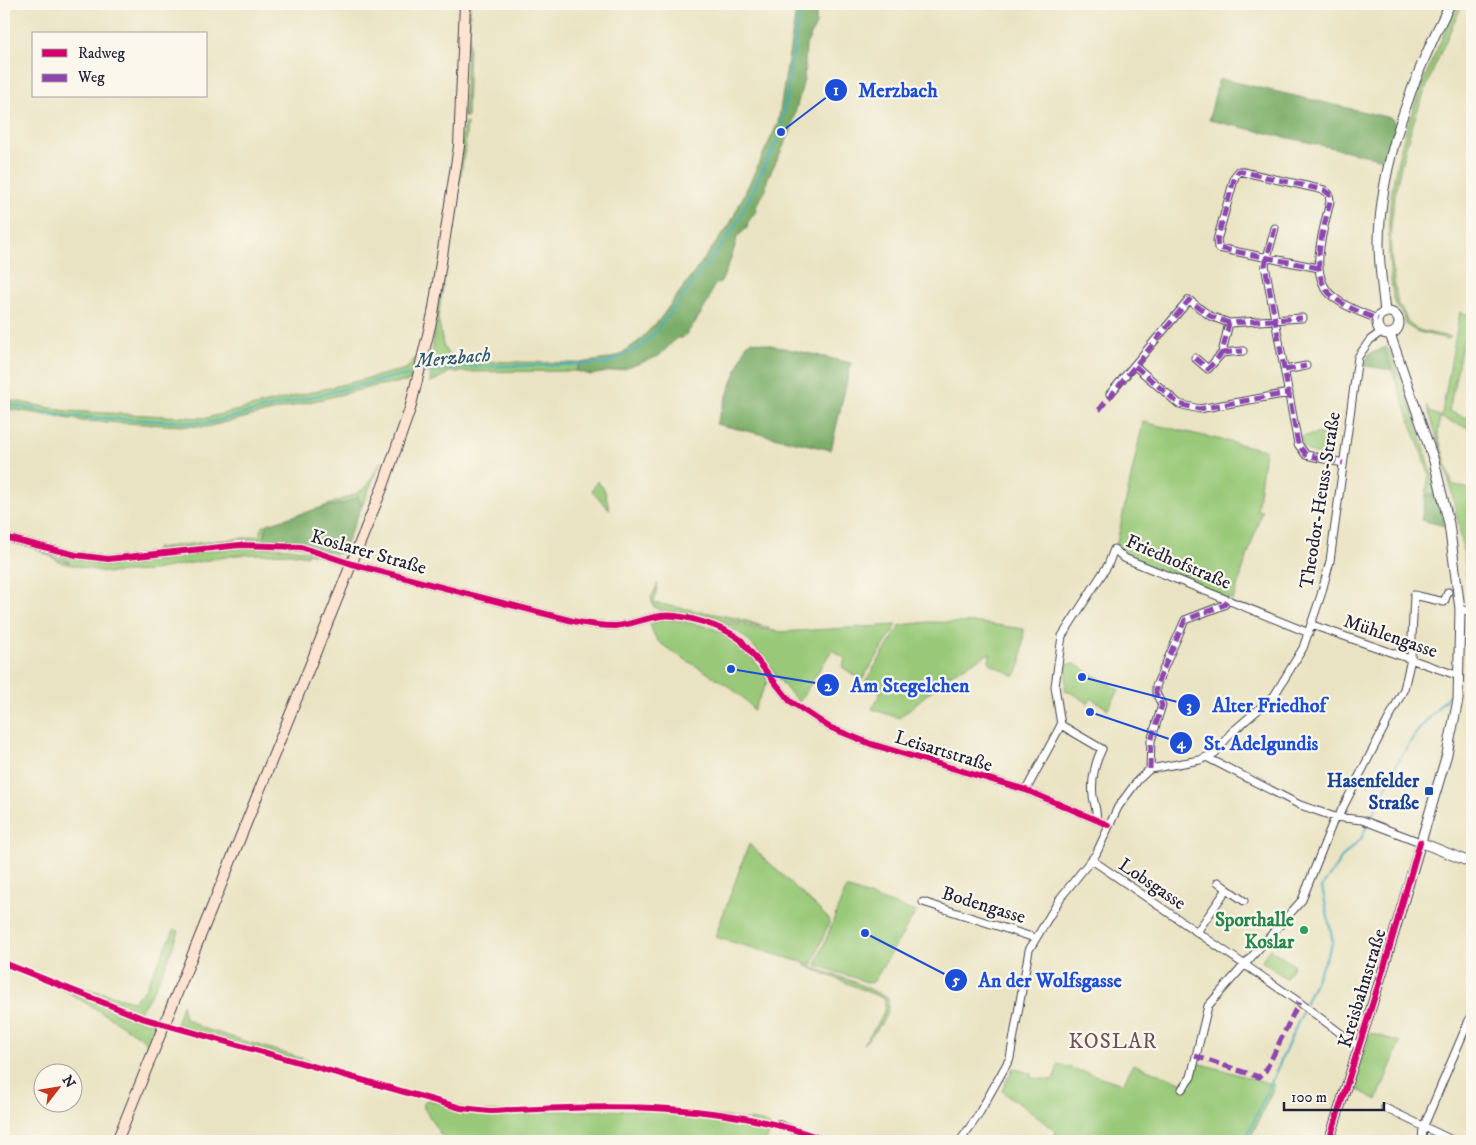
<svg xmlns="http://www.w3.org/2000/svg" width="1476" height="1145" viewBox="0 0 1476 1145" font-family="'IM FELL DW Pica',serif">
<rect width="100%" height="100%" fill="#fbf7ec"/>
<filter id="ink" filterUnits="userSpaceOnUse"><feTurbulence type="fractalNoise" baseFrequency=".02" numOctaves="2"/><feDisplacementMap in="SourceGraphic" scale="10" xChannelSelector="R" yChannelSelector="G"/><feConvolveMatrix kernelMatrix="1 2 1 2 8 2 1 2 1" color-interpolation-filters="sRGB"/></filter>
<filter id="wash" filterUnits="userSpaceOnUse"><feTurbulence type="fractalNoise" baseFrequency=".0096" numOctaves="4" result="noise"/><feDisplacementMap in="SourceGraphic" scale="20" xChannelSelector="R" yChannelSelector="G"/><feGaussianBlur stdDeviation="1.12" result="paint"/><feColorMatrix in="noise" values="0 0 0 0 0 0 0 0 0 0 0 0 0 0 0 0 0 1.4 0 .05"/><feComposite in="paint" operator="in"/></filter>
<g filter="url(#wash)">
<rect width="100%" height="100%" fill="#eae3c3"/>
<path fill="#99c978" stroke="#5e765a" d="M468,4H470L467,117H464Z
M1458,4L1462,5C1431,73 1400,142 1392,217C1388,246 1393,276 1398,304C1404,311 1405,316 1408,322C1415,333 1440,334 1451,337L1448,339L1418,332L1406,325C1406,314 1397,311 1395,302C1391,288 1390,271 1389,256C1383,169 1421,81 1458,4Z
M464,123H467L465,148L438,318L443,344L451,361L580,363L576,371L450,372L430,383L436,311Z
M1460,312L1472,316V336L1463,340L1449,411L1472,420V429L1441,418Z
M1388,347L1415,418L1439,496L1426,494L1429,474L1384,348Z
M415,358H418L411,381L380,385L206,427L83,421L4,408V399L66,411L206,418L406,369Z
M1427,406L1430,412L1440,416L1438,436L1452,484L1472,490V599L1469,605C1464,532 1449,475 1427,406Z
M1143,422L1265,450L1257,510L1262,511L1233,600L1124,556L1116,547Z
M1331,431L1329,457C1315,454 1302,453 1300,437Z
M381,461L362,506L358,497L343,504L320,508L358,493L367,486Z
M597,481L604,489L610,510L592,491Z
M267,524L264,542L157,551L156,548L260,536L262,526Z
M4,539L45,550L55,557L70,563L56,553L103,562L245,547L288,548L314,552L313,555L307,553V556L290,553L236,555L148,571L109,573L62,563L37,549Z
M658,583L654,603L736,618L769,628L728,621L714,622L659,609L653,606L651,598Z
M663,619C672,619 681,621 690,623C733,631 744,644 768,680L753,711C743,687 679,660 658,641C654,637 652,629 650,624Z
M928,622L981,623L1024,629L1021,663L1015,676L989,663L990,653L951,674L899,718L872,709L881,692L865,682L901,625Z
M727,623L781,632L897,625L862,680L842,667L846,659L832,650L799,702C773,678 759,640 726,625Z
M1067,664H1075L1119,690L1108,709L1091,698L1088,703L1074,694L1065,691Z
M749,844L827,917L829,922L812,965L715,937Z
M846,888L916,912L874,981L870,983L816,965Z
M174,930L179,931C168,959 158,988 139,1012L133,1013L40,976L133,1001L144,991Z
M1270,949L1294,965L1286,978L1261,961Z
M804,965L855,982L888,998C891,1016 875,1033 863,1044C873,1029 886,1019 885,999Z
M60,987L102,1004L114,1012L156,1025L148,1045L141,1037Z
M182,1004L185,1018L202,1028L340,1070L341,1073L176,1026Z
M1370,1033L1400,1042L1377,1100L1353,1087Z
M1198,1063L1275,1085L1249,1141H1052L1055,1130L1002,1091L1013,1068L1031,1074V1078L1054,1080L1058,1064L1123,1084L1133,1064L1189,1085Z
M427,1100L482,1112L662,1110L757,1121L768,1124L771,1129L766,1141H450L440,1134L424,1108L423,1103Z"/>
<path fill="#7aad68" stroke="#4e6852" d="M797,4H816V25L806,45L804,79L790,133L767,180L766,190L757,204L756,211L748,222L747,228L737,237C737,243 725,276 721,281C720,283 717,284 715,285C711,289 710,298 707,303C704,310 687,335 682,338H677L659,356L624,369L591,375L576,371L580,363L608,359L619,355L639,341L659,320L730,224L778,123Z
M1221,79L1391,118L1397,126L1387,160L1209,120L1218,81Z
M753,341L851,363L831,450L716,424L747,344Z
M1384,348L1392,370L1364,366L1369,354Z
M1426,494L1439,496L1445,526L1421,520Z
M358,497L362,506L342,553L336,554L296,544L264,542L267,524L320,508L343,504Z"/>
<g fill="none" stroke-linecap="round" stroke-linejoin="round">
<path stroke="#41abc0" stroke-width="2" d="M423,373L462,367L605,364L639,348L656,332L735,227L781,132L801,4
M4,403L61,416L207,423L393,377L414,375
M1470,670L1472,668
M1370,820L1396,765L1416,733L1450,694
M1305,1004L1333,942L1322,887L1343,856L1361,839L1368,824
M1245,1141L1304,1009"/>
</g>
</g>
<g filter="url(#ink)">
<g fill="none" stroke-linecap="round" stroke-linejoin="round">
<defs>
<path id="minor" d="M1275,228L1265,265L1298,444L1306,455L1343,463
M1319,268L1218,248L1217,240L1235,176L1239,171L1324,190L1329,194L1330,201C1324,231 1305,278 1336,299C1348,308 1364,314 1378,319
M1222,353L1243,351
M1195,358L1208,369L1222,353L1229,323
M1135,366L1179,404L1199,409L1289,393
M1285,370L1306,366
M1110,394L1189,300L1210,316L1229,323L1302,318
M4,537L76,555L108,559L240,545L301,547L352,564L573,621C587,624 601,626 616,626C631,625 645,618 661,616C682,613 725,627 741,640L790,701L829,727L871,744L1026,790L1108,825
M1460,609L1472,612
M1312,625L1459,676
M1061,725L1102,749C1095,762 1091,781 1093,796C1094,805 1098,811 1096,820
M1208,758L1300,805L1335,817L1362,820L1420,842
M1150,769L1151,741L1162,705L1156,693V686L1185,620L1224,605L1229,600
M1026,790L1061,725L1055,686L1062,636L1108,565L1114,549L1124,558L1309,633
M1338,817L1404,689L1411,659L1414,595L1444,602L1448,592
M1092,860L1299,1002L1359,1047
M1218,882L1227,889
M923,902L1035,938
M1197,932L1227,889L1244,901
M1182,1089L1191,1077L1208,1006L1302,900L1335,817
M1385,1108L1454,1141
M777,1124L827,1141
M960,1141L977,1117L1010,1058L1029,950L1061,897L1096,854L1118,807L1138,780L1150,769L1200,760L1215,753L1231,733L1274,696L1303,648L1321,595L1330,561L1358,357L1370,340L1381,332
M1422,1141L1423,1128L1472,1013"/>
<path id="tertiary" d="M1377 323a11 11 0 1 1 22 0a11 11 0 1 1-22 0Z
M1385,313C1383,290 1379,267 1379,244C1379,165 1414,74 1450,4
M1420,842L1472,863
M1329,1141L1384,967L1447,754L1458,700L1460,609L1449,524L1434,461L1390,334"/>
<path id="secondary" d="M117,1141L383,486L410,409L433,314L459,146L465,4"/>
</defs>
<use href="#minor" stroke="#403f4f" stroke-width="9"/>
<use href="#tertiary" stroke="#403f4f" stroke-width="11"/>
<use href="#secondary" stroke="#403f4f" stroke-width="12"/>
<use href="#minor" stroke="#fff" stroke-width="7"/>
<use href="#tertiary" stroke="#fff" stroke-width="9"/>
<use href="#secondary" stroke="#fde4d1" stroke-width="10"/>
<path stroke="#8e44ad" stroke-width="5" stroke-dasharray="10 5" stroke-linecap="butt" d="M1275,228L1265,265L1298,444L1306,455L1343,463
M1319,268L1218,248L1217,240L1235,176L1239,171L1324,190L1329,194L1330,201C1324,231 1305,278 1336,299C1348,308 1364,314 1378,319
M1222,353L1243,351
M1195,358L1208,369L1222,353L1229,323
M1135,366L1179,404L1199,409L1289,393
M1285,370L1306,366
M1099,410L1189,300L1210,316L1229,323L1302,318
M1150,769L1151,741L1162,705L1156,693V686L1185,620L1224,605L1229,600
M1195,1056L1259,1077L1266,1070L1299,1002"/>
<defs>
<path id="cycleway" d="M4,537L76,555L108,559L240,545L301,547L352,564L573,621C587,624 601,626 616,626C631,625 645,618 661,616C682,613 725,627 741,640L790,701L829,727L871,744L1026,790L1108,825
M4,963L142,1018L461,1108L490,1111C602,1106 720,1099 827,1141
M1329,1141L1384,967L1420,842"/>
</defs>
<use href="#cycleway" stroke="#fbf7ec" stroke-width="9"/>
<use href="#cycleway" stroke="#d6006c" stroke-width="6"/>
</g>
</g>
<rect fill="#1a4fb4" stroke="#fbf7ec" stroke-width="2" x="1424" y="786" width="10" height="10" rx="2.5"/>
<circle fill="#2e9e5b" stroke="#fbf7ec" stroke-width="2" cx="1304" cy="930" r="5"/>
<g text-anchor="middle" stroke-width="4.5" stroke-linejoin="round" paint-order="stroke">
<g font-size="19" fill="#22223b" stroke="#fbf7ec">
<text transform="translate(1319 500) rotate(-81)" y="7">Theodor-Heuss-Straße</text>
<text transform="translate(369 551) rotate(16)" y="7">Koslarer Straße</text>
<text transform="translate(1179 561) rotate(23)" y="7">Friedhofstraße</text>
<text transform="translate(1391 635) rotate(19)" y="7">Mühlengasse</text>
<text transform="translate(944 750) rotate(17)" y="7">Leisartstraße</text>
<text transform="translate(1153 883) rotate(34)" y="7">Lobsgasse</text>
<text transform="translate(984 904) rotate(17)" y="7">Bodengasse</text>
<text transform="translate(1361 988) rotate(-73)" y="7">Kreisbahnstraße</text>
</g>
<g font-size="19" font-weight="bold" fill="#164399" stroke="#fbf7ec" text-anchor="end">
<text x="1419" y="787">Hasenfelder<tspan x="1419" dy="22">Straße</tspan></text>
</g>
<g font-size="19" font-weight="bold" fill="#27864d" stroke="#fbf7ec" text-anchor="end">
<text x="1294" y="926">Sporthalle<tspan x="1294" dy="22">Koslar</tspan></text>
</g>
<g font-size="20" font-style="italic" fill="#2e5970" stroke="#fbf7ec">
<text transform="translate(453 357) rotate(-5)" y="7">Merzbach</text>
</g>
<g font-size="21" letter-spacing="1" fill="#6d515c" stroke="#fbf7ec">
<text x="1113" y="1048">KOSLAR</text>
</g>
</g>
<path fill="none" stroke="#1d4ed8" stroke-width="2" d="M781 132L836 90M731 669L828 685M1082 677L1189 705M1090 712L1181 743M865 933L956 980"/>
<g fill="#1d4ed8" stroke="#fbf7ec" stroke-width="2">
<circle cx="781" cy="132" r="5"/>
<circle cx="731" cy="669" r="5"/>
<circle cx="1082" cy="677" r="5"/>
<circle cx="1090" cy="712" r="5"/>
<circle cx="865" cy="933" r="5"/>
<circle cx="836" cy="90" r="12"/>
<circle cx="828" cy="685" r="12"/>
<circle cx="1189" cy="705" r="12"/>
<circle cx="1181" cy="743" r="12"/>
<circle cx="956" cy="980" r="12"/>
</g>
<g font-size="15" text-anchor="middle" font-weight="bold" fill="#fff">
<text x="836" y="95">1</text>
<text x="828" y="691">2</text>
<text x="1189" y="711">3</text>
<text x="1181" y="748">4</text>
<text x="956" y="985">5</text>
</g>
<g font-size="20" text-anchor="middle" font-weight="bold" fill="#1d4ed8" stroke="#fbf7ec" stroke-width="4.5" stroke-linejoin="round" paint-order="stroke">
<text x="898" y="97">Merzbach</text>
<text x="910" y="692">Am Stegelchen</text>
<text x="1269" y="712">Alter Friedhof</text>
<text x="1261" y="750">St. Adelgundis</text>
<text x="1050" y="987">An der Wolfsgasse</text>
</g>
<rect width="1476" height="1145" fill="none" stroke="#fbf7ec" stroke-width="20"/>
<rect x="32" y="32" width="175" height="65" fill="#fbf7ec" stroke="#a4a2a5"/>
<rect x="42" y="49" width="25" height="8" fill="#d6006c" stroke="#a4a2a5"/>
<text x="78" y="58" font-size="15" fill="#22223b">Radweg</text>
<rect x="42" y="74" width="25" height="8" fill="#8e44ad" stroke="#a4a2a5"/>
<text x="78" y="82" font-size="15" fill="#22223b">Weg</text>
<g transform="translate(58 1088) rotate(59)"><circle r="24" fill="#fbf7ec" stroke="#a4a2a5"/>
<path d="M0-4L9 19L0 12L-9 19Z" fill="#c8321e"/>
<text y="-8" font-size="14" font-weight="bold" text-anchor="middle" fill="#22223b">N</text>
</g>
<path d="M1284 1102v8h100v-8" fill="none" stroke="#22223b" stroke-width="2.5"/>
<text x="1291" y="1102" font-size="15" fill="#22223b" stroke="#fbf7ec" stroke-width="4" paint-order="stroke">100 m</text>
</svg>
